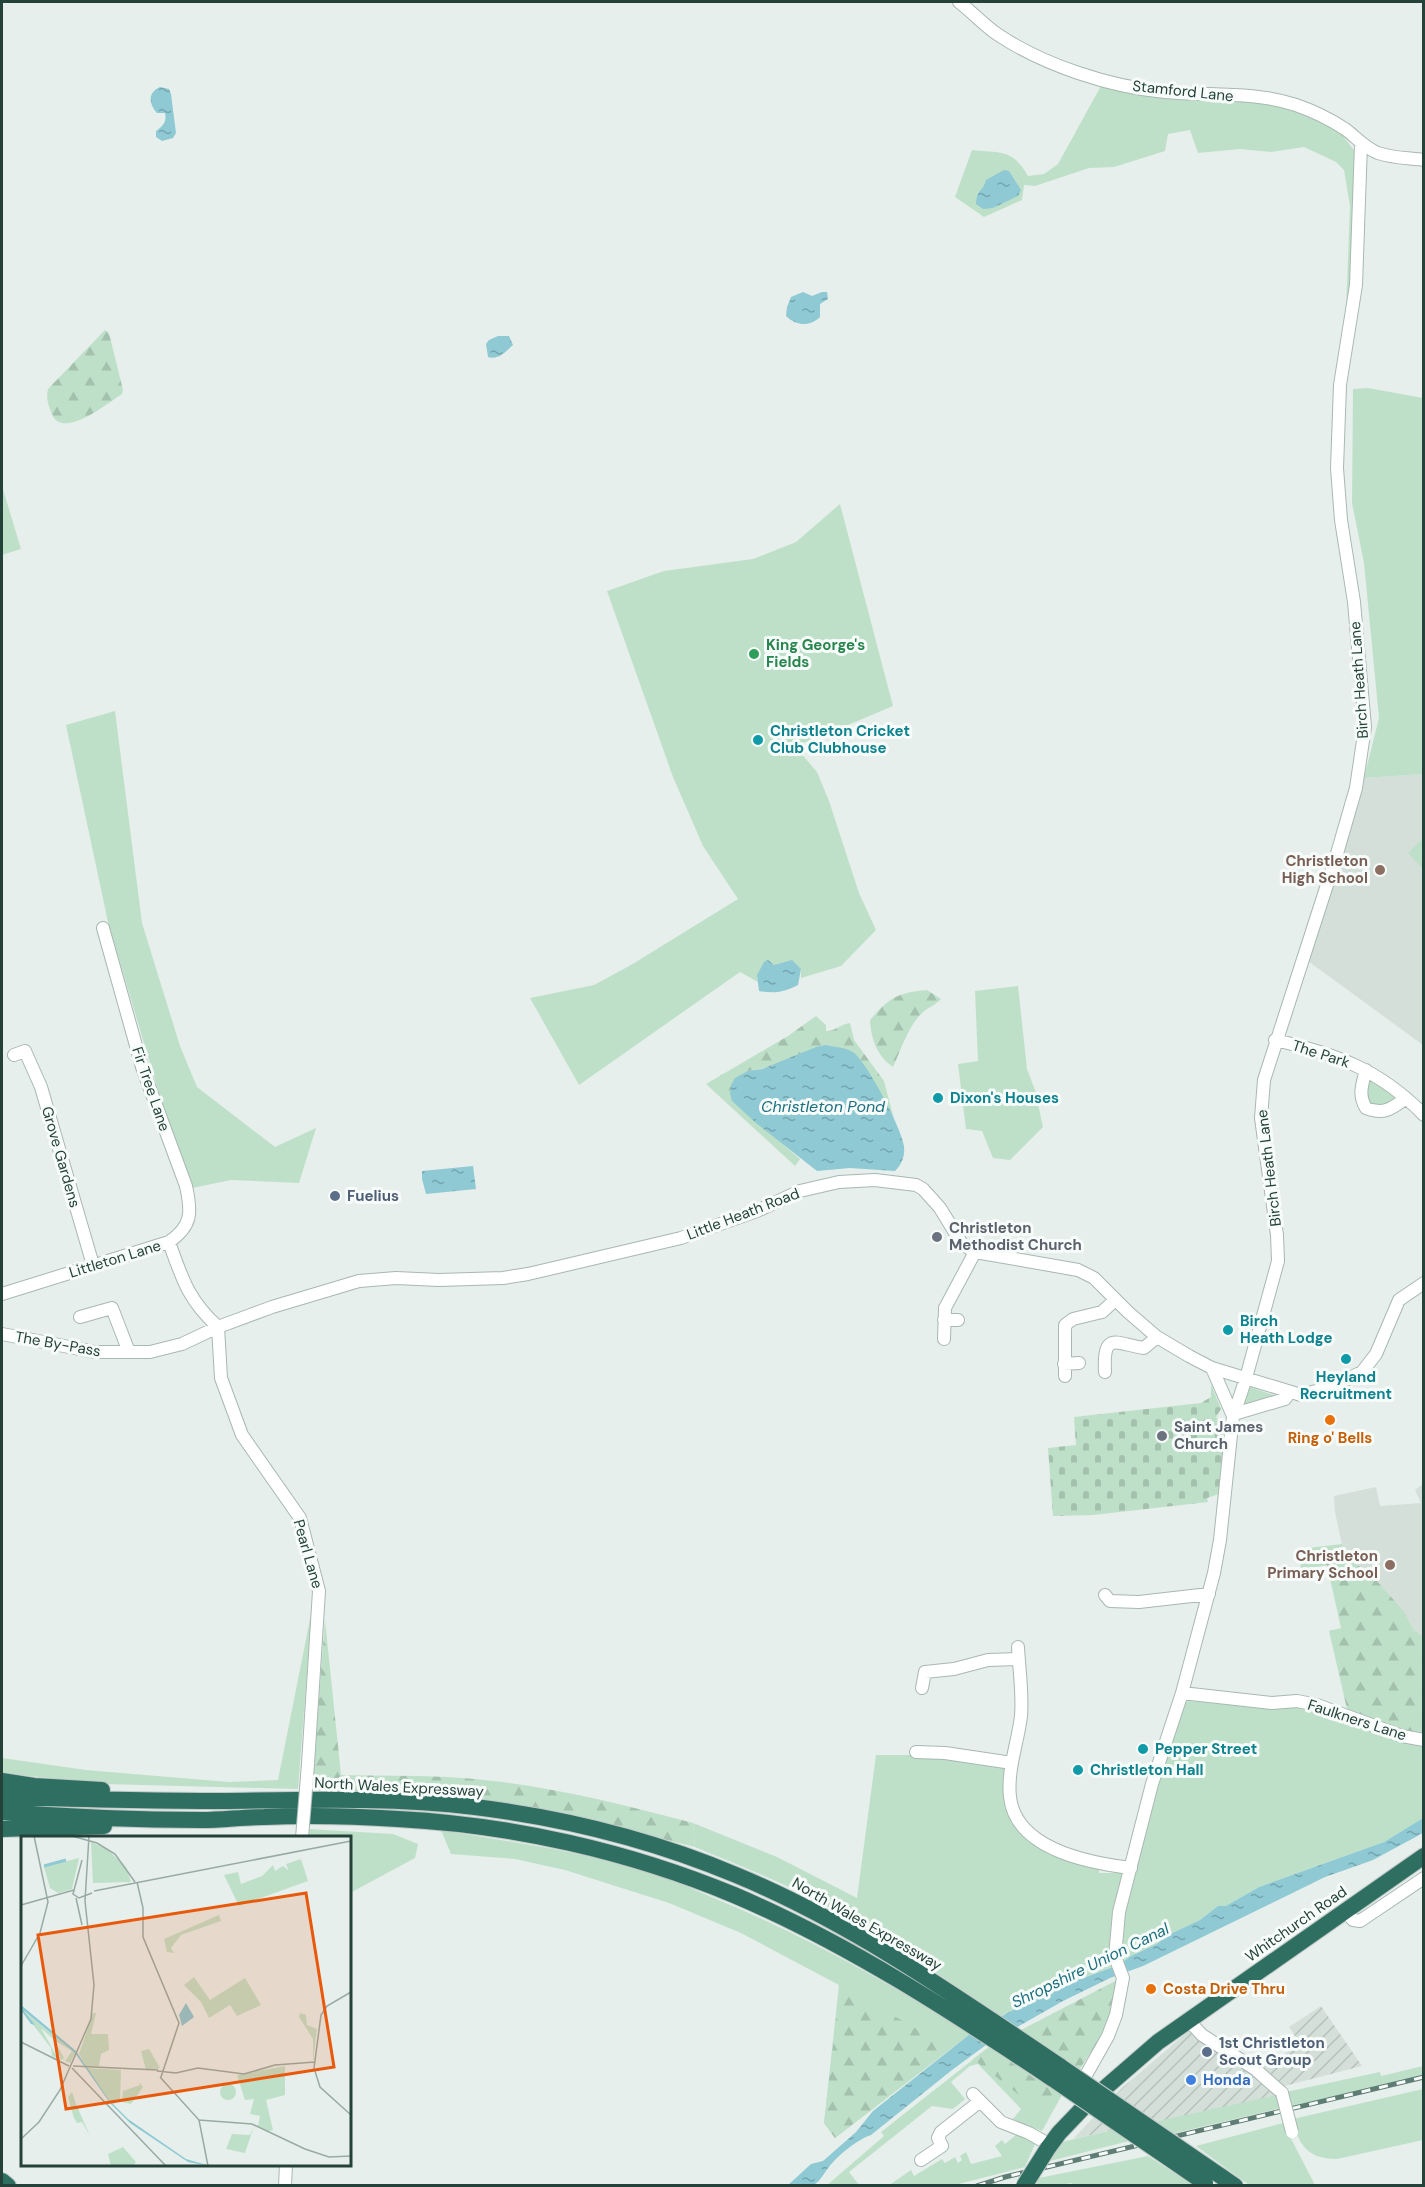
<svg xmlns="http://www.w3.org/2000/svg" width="1425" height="2187" viewBox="0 0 1425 2187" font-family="'DM Sans',sans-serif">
<defs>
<pattern id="industrial-furrows" width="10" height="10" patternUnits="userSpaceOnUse" patternTransform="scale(1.5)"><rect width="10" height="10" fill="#d4dfda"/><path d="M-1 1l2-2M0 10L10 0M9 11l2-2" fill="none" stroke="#b6c1bc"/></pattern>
<pattern id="forest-firs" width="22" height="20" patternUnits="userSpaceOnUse" patternTransform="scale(1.5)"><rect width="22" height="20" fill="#bfe0c8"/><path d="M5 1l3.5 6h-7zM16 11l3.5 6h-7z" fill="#a4c1ad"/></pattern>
<pattern id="cemetery-stones" width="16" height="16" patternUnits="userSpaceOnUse" patternTransform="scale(1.5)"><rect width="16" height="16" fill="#bfe0c8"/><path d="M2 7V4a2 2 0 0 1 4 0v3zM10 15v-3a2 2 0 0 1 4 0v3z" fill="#a4c1ad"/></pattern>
<pattern id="water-ripples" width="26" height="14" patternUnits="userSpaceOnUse" patternTransform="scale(1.5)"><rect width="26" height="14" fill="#8ec9d4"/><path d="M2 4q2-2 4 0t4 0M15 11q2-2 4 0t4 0" fill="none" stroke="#74a5ad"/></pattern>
</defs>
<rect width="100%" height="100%" fill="#e6efeb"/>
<path fill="#d4dfda" d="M1423,774V1045L1308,961L1364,778Z
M1423,1484V1636L1414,1630L1403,1610L1367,1570L1345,1559L1335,1512L1334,1496L1376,1487L1380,1506L1421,1503L1415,1490Z"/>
<path fill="url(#industrial-furrows)" d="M1321,2006L1362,2066L1273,2089L1277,2095L1197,2114L1112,2130L1073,2139L1123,2087L1191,2029L1253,2071L1270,2064L1300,2043L1289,2027Z"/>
<path fill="#bfe0c8" d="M1102,84L1285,106L1311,115L1339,131L1357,154L1354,243L1345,338L1350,206L1344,170L1336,162L1304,147L1271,152L1240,149L1198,153L1190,130L1168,134L1165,151L1114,167L1089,168L1035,186L1024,185L1022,200L984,217L955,197L972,150C1000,153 1013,149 1028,176L1044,174L1058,164Z
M1368,388L1423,398L1424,774L1364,778L1379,718L1364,563L1352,503L1353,389Z
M2,486L21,549L2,555Z
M840,504L893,706L810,741L794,745L817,772L829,801L859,893L876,930L841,966L801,978V969L757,975L758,982L740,972L579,1085L530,998L594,985L631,965L738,899L703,846L673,777L607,591L664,571L753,559L796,542Z
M115,711L142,923L180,1046L197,1087L275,1147L316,1128L299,1183L231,1180L192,1188L157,1087L108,922L66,725Z
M1423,838V869L1408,853Z
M1018,986L1027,1069L1035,1090L1043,1127L1010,1160L993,1158L982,1131L966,1129L958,1064L978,1061L975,991Z
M1370,1080C1381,1082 1400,1090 1394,1103L1369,1107L1366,1084Z
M1250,1387L1276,1396L1243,1405Z
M312,1609L298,1789L105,1784L2,1773V1758L86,1770L229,1782L278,1780Z
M1189,1701L1274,1709L1292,1706L1315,1708L1423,1747V1818L1384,1842L1259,1887L1226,1906H1218L1200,1920L1168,1935L1157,1944L1129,1957L1121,1964L1126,1906L1175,1726L1184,1703Z
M876,1755H914L1003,1766L1007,1771L1004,1796L1048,1851L1082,1866L1099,1869V1873H1123L1110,1962L1115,1966L1043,1993L1001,2016C941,1976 881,1934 817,1901C777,1880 736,1864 695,1847L693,1823L777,1857L857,1898Z
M308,1829L393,1834L418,1844L415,1858L350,1893V1838H307Z
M441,1830C512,1842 585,1852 655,1874C675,1880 694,1890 714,1898C804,1935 888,1982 970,2034L835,2138L824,2123L839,1985L741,1933L669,1903L565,1870L515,1859L451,1854Z
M989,2047L1062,2095L1042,2131L1012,2120L1021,2109L978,2064L970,2066L951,2082L965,2099L953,2109L932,2106L849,2172L859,2185L826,2186L884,2136L881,2132Z
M1423,2066V2077L1289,2107L1286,2092L1380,2072L1381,2076Z
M1423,2089V2140L1337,2159C1309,2159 1298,2146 1293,2119Z
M1277,2095L1281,2108L1171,2134L1154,2122Z
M1283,2123L1315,2185H1249L1196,2146Z
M1112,2130L1129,2141L1046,2162L1058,2143Z
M1016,2135L1034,2142L1035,2144L1025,2167L955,2185L888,2186L911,2170L914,2176L942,2159L945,2163L955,2157L958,2163L962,2160L960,2156L966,2152L971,2164L1002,2156L995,2146L1002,2140L1005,2144Z
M1148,2156L1193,2185L1073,2186L1072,2183L1061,2185L1034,2186L1039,2178Z"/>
<path fill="url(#forest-firs)" d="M105,330L109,333L123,390L122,394C106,404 61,442 51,412C48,404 46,398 48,389Z
M927,990L941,999C935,1006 928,1007 922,1013C908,1026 901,1050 893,1067C877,1056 871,1039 870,1020C890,997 897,993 927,990Z
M816,1016L826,1025V1031C836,1031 840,1024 850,1023L854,1040L884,1081L894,1119L879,1091L816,1047C794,1057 773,1068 748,1071L747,1113L800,1159L795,1166L706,1084L788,1036Z
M1342,1544L1345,1559L1367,1570L1403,1610L1414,1630L1423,1636V1734L1416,1735L1363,1717L1347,1709L1329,1631L1341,1628L1327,1565L1301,1570L1299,1549Z
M325,1620L341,1775C376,1776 411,1775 446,1777C530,1781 613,1802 693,1823L695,1847L578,1818L458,1798L312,1790Z
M1119,1979L1109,2025L1079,2070L1021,2030Z
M840,1985L915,2028L946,2052L835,2138L824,2123Z
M989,2047L1058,2095L1051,2107L1037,2100L1023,2098L973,2059Z"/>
<path fill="url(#cemetery-stones)" d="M1211,1384L1221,1409L1216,1417L1226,1427L1219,1494L1207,1498L1208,1502L1093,1515L1053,1516L1048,1448L1076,1445L1074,1417L1201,1403L1211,1397Z"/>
<path fill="url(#water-ripples)" d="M160,87L169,89L171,94L176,133L173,138L162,141L156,137V131C163,126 167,122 165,113H157C149,104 147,93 160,87Z
M1004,170L1009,171L1021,190L1018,196L993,208L983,209L976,204C977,188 983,192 986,180Z
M803,292L812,296L822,292H827L828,299L820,304V317C810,327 796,326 786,316L787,307L791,297Z
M498,336H509L513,345C505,352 499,360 488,357L486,344L489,340Z
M768,960L774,965L792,960L801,969L798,985C784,992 775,994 759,991L757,975L764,962Z
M826,1045C835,1047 847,1048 853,1052C867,1062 902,1129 904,1146C905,1156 902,1164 895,1171L850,1168L817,1171L756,1123L732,1101L730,1093L731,1085L735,1078L748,1071L762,1069L816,1047Z
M473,1166L476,1189L426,1194L422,1179V1171Z
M1423,1818V1833L1373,1860L1325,1877L1143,1966L1110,1978L1063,2001L986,2045L952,2070L871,2135C858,2139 837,2156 829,2167C823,2174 822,2179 814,2185L787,2186L811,2164L823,2161L856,2132L873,2111L970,2034L1043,1993L1121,1964L1129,1957L1157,1944L1168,1935L1200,1920L1218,1906H1226L1259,1887L1384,1842Z"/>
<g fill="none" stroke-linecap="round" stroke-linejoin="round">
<defs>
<path id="minor" d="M959,2C972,12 984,25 997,34C1043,65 1110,87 1165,92C1208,96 1254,91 1296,105C1313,111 1330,119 1345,129C1356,137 1365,148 1378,153C1392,158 1409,158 1424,160
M103,928L142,1067L186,1186C192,1213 192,1226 169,1242
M1275,1040C1336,1054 1379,1069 1424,1115
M14,1055L25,1051L41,1087L93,1265
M1366,1070C1362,1085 1358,1095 1366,1108C1383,1115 1392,1109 1406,1098
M2,1294L169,1242C182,1278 188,1300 218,1327
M80,1317L112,1308L129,1352
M944,1320H958
M218,1327L221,1378L242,1435L300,1518L319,1591L308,1764
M2,1334L95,1352H150L182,1344L218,1327L272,1307L359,1281L396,1278L439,1280L503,1278L528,1274L681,1238L757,1211L800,1191L839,1182L875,1180L916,1185L923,1189L940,1208L962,1244L975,1252L1078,1270L1094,1278L1128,1312L1157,1337L1189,1356L1212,1368L1301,1395L1331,1387L1362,1372L1376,1354L1399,1300L1424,1283
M944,1339L945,1308L975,1252
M1064,1364L1079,1363
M1105,1372C1103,1330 1116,1344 1144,1348L1157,1337
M1065,1376V1325L1073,1319L1102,1312L1115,1300
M1234,1414L1246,1378L1278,1261L1277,1235L1261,1118L1264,1080L1336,857L1356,788L1365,727L1354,602L1341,520L1337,468L1340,385L1356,285L1361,144
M1233,1416L1234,1414L1285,1399L1290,1392
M1105,1595L1110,1601L1139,1602L1209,1594
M1018,1647C1019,1669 1023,1694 1021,1716C1018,1742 1007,1770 1010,1797C1016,1850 1090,1863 1131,1868
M922,1688L925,1672L954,1669L988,1660L1019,1659
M1182,1693L1272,1703L1297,1701L1317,1705L1402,1736L1424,1740
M916,1752L945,1753L1012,1763
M1345,1911L1353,1920L1360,1921L1424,1878
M1189,2021L1202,2035L1255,2069L1282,2093
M1086,2075L1108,2036L1116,2015L1123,1978L1115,1957L1119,1912L1152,1784L1182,1693L1214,1573L1220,1540L1233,1416L1212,1368
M973,2094L1001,2122L1029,2133L1050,2145
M921,2160L942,2146L938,2138L941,2132L979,2102
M285,2186L286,2164"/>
<path id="highway" d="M2,1781L34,1786L102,1790
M2,1797C75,1799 148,1801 221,1801C306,1800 391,1797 475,1807C564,1818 653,1840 736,1875C852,1923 957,1997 1061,2067
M2,1812C68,1817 136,1820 202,1820C223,1820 243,1817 264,1817C308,1815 353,1816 398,1819C512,1825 628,1851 734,1895C847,1943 951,2011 1053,2079
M2,1829L104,1826
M1105,2088L1158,2042L1424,1856
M1048,2148L1059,2133L1082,2109
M1222,2177L1235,2186
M2,2181L8,2186"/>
</defs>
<use href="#minor" stroke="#a8b8b2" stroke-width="14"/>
<use href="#highway" stroke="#c2cac8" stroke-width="18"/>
<use href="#minor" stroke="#fff" stroke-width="12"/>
<use href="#highway" stroke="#2f6f62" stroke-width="16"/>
<defs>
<path id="rail" d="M977,2186L1005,2177L1424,2077"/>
</defs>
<use href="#rail" stroke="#5f7d75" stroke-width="5"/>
<use href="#rail" stroke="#f7fbf9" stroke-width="3" stroke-dasharray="9" stroke-linecap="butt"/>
<defs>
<path id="minor-bridge" d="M302,1838L308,1764
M1282,2093L1292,2132"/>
<path id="highway-bridge" d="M1061,2067L1222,2177
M1053,2079L1205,2183
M1024,2186L1048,2148"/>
</defs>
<use href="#minor-bridge" stroke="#a8b8b2" stroke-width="14" stroke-linecap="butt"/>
<use href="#highway-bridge" stroke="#c2cac8" stroke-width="18" stroke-linecap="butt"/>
<use href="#minor-bridge" stroke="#fff" stroke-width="12"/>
<use href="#highway-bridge" stroke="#2f6f62" stroke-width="16"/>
</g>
<circle fill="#2e9e5b" stroke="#f7fbf9" stroke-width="2" cx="754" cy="654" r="6"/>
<g fill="#0f9aa8" stroke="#f7fbf9" stroke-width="2">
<circle cx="758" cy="740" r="6"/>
<circle cx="938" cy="1098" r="6"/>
<circle cx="1228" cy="1330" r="6"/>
<circle cx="1346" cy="1359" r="6"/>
<circle cx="1143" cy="1749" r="6"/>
<circle cx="1078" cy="1770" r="6"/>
</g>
<g fill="#8d6e63" stroke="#f7fbf9" stroke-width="2">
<circle cx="1380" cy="870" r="6"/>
<circle cx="1390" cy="1565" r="6"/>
</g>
<g fill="#5c6f8a" stroke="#f7fbf9" stroke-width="2">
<circle cx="335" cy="1196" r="6"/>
<circle cx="1207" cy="2052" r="6"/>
</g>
<g fill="#6b7280" stroke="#f7fbf9" stroke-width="2">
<circle cx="937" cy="1237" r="6"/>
<circle cx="1162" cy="1436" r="6"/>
</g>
<g fill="#e8710a" stroke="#f7fbf9" stroke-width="2">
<circle cx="1330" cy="1420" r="6"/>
<circle cx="1151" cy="1989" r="6"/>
</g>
<circle fill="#3f7fe0" stroke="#f7fbf9" stroke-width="2" cx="1191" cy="2080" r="6"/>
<g text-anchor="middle" stroke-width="6" stroke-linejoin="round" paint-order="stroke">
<g font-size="15" fill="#24423a" stroke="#f7fbf9">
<text transform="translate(1183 91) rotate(6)" y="5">Stamford Lane</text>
<text transform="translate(1359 680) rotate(-94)" y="5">Birch Heath Lane</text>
<text transform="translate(1321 1054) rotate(18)" y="5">The Park</text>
<text transform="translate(151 1089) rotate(71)" y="5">Fir Tree Lane</text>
<text transform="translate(61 1157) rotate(74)" y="5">Grove Gardens</text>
<text transform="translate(1269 1168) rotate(-97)" y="5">Birch Heath Lane</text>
<text transform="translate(743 1214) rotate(-21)" y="5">Little Heath Road</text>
<text transform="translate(115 1259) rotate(-17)" y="5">Littleton Lane</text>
<text transform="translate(58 1344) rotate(10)" y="5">The By-Pass</text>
<text transform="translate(308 1554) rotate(74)" y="5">Pearl Lane</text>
<text transform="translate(1357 1720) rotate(18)" y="5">Faulkners Lane</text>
<text transform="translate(399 1787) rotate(3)" y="5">North Wales Expressway</text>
<text transform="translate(867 1924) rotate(30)" y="5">North Wales Expressway</text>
<text transform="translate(1296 1924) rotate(-35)" y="5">Whitchurch Road</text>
</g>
<g font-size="15" font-weight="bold" fill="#27864d" stroke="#f7fbf9" text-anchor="start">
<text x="766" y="650">King George's<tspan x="766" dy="17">Fields</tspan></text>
</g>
<g font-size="15" font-weight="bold" fill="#0d838f" stroke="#f7fbf9" text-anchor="start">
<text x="770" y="736">Christleton Cricket<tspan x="770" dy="17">Club Clubhouse</tspan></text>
<text x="950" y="1103">Dixon's Houses</text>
<text x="1240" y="1326">Birch<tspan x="1240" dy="17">Heath Lodge</tspan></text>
<text x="1346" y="1382" text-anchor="middle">Heyland<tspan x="1346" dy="17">Recruitment</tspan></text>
<text x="1155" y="1754">Pepper Street</text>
<text x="1090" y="1775">Christleton Hall</text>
</g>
<g font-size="15" font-weight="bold" fill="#785e54" stroke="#f7fbf9" text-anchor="end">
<text x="1368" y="866">Christleton<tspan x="1368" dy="17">High School</tspan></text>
<text x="1378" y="1561">Christleton<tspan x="1378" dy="17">Primary School</tspan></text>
</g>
<g font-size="15" font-weight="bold" fill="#4e5e75" stroke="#f7fbf9" text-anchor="start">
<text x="347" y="1201">Fuelius</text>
<text x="1219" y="2048">1st Christleton<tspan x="1219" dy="17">Scout Group</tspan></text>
</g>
<g font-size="15" font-weight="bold" fill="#5b616d" stroke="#f7fbf9" text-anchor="start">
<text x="949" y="1233">Christleton<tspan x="949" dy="17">Methodist Church</tspan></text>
<text x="1174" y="1432">Saint James<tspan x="1174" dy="17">Church</tspan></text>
</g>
<g font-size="15" font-weight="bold" fill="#c56008" stroke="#f7fbf9">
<text x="1330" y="1443">Ring o' Bells</text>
<text x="1163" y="1994" text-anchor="start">Costa Drive Thru</text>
</g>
<g font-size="15" font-weight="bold" fill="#366cbe" stroke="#f7fbf9" text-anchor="start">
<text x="1203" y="2085">Honda</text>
</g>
<g font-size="16" font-style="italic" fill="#1c6f80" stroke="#f7fbf9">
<text x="823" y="1112">Christleton Pond</text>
<text transform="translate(1090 1965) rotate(-26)" y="6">Shropshire Union Canal</text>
</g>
</g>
<g transform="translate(21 1836)">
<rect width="330" height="330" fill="#e6efeb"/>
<path d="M70,6L86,13L105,31L110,46L72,47ZM58,22L51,53L37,57L29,52L23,31ZM252,29L254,35L262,30L268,35L273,50L218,70L203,39L217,36L220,48L241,40ZM198,79L200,85L160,99L150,112L153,117L146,116L143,103ZM173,141L189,164L224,142L240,169L216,180L209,169L188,182L180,166L163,149ZM0,173L54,217L49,227L44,225L51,215L33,204L43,222L40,224L32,203L20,192L37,223L31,220L30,212ZM72,177H75L70,198H87L88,214L80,218L78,230L66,231L58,218ZM279,177L285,179L286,189L296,193L292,226V203L278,181ZM264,230V259L245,264L252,294L248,295L237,290L239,280L229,278L233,263L224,264L216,239ZM66,232L100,234L99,265L92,268L88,264ZM199 256a8 8 0 1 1 16 0a8 8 0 1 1-16 0ZM51,256L55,268L69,300L61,286L56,287L53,282L47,261ZM233,290L224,317L205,313L211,298L229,299ZM102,311L115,326L112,330H90L87,318Z" fill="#bfe0c8"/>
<path d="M280,23L287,45L273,50L265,28ZM118,246L122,251L110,268L101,266L102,255L119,249Z" fill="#bfe0c8"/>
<path d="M128,213L139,232L136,233L125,234L120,215Z" fill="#bfe0c8"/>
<path d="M165,167L173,181L161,190L158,179ZM0,169L55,215L88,264L107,283L165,323L189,330L167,326L109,287L89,267L54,217L2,174L14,189L10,188L0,174Z" fill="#8ec9d4"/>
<path fill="none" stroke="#8ec9d4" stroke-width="3" d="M23,30L45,24"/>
<path fill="none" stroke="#98aaa4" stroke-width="1.5" d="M51,0L76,7L94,18L114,46M61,24L52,58L58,62L71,57M116,46L122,72V101L158,187L140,241M73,55L330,5M55,62L61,89M0,69L53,54M0,130L19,97L27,66L13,0M330,156L306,170L300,179L293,232L299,251L330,279M0,206L48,230M52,230L137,234M51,232L145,330M136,235L155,237L177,232L223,238L254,229L294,226M139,241L178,284L187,330M178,284L231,288L284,313L308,321L330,320M0,303L18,286L39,254L70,183L73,149L64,65L68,0"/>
<path fill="#e8590c" fill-opacity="0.15" stroke="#e8590c" stroke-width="3" d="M285,57L313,231L45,273L17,99Z"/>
<rect width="330" height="330" fill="none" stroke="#24423a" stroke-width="3"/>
</g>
<rect width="1425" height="2187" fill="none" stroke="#24423a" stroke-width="6"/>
</svg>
